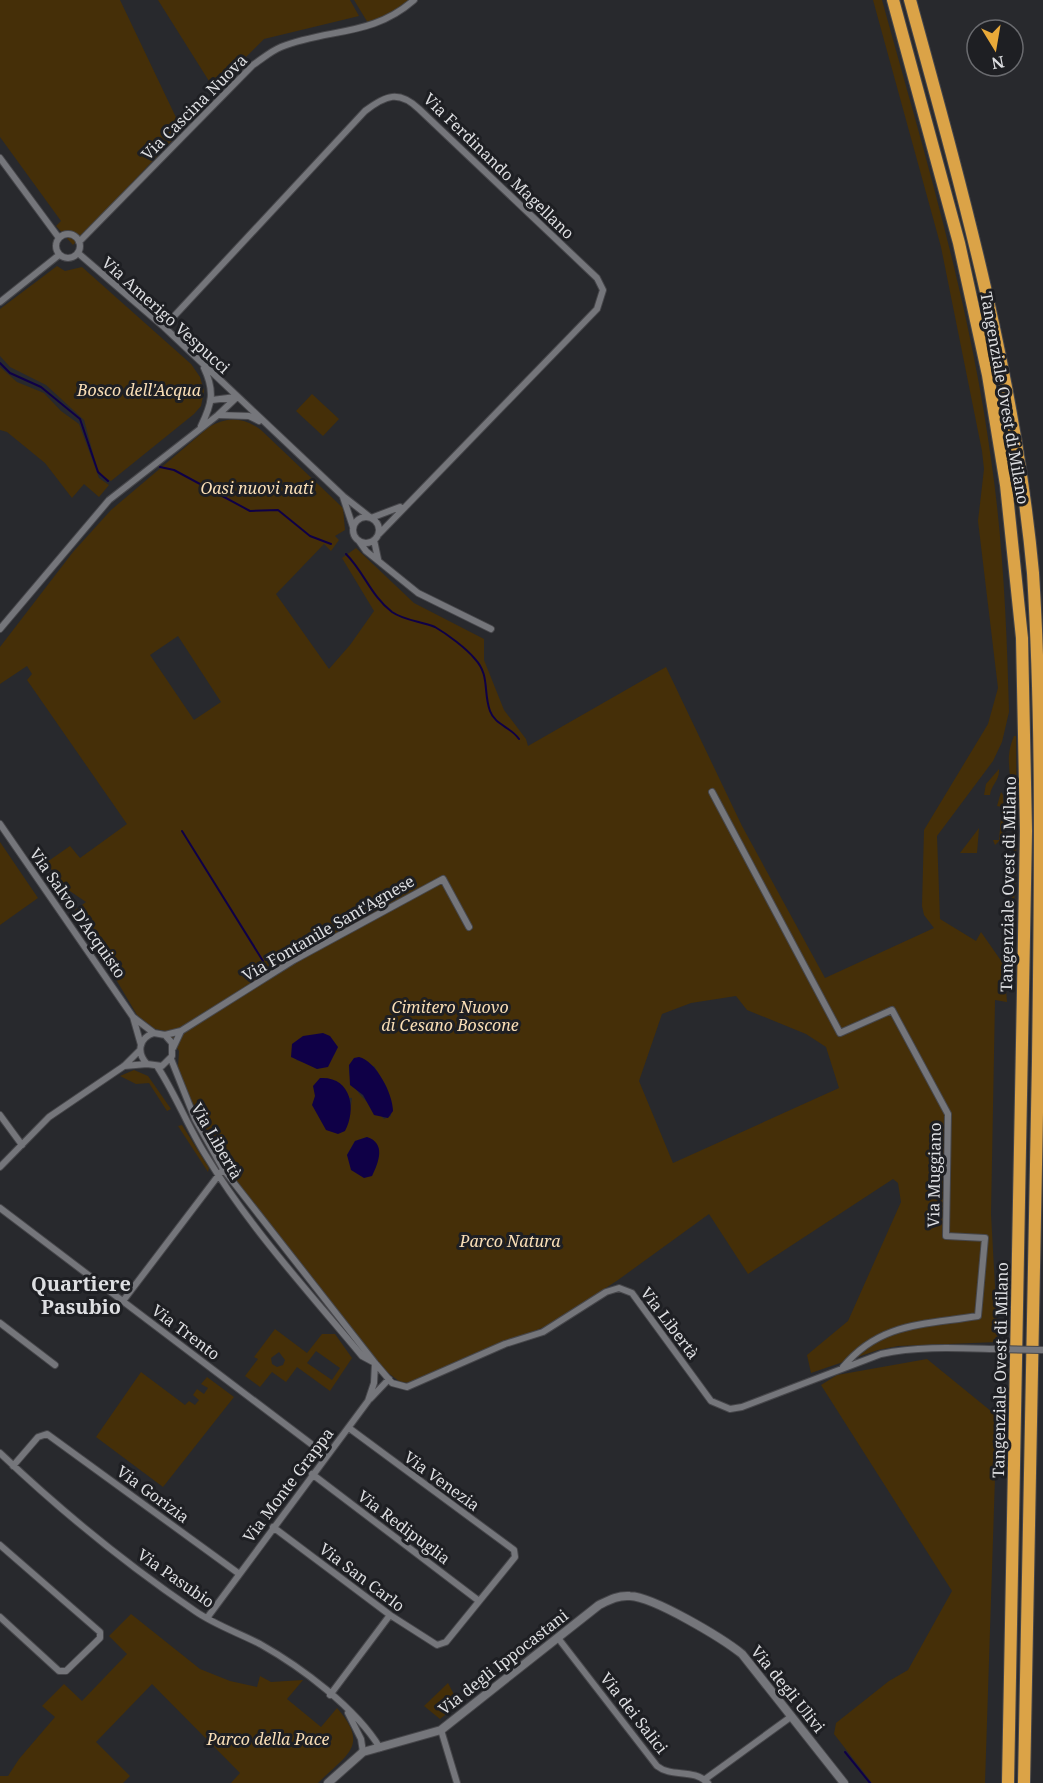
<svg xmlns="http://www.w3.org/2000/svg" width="1043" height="1783" viewBox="0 0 1043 1783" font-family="'Noto Serif',serif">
<rect width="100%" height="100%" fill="#28292d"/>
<path fill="#452f08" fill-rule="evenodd" d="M0,0H120L182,130L73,245L56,226L61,221L0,137Z
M158,0H350L359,16L264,39L214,89Z
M354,0H409L396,12L368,23Z
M873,0H882C924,152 970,303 991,459C1003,540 1007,630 1009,712L1002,742L993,761L937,836L940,919L976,941L981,932L1004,965L1007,1002L995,1000L991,1214L998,1342L898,1346L878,1350L811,1373L807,1355L848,1321L901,1202L898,1183L893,1179L748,1274L709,1214L618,1280L551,1324L411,1383L400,1382L382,1368L225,1167L199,1118L178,1068L179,1051L166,1031L155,1029L137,1015L75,910L86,902L61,885L47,862L70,846L80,858L127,824L27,680L32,674L27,666L0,684V647L73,552L111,510L209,427C227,416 244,417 261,430L343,508L345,530L335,536L339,540L331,551L324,544L276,594L329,669L350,645L374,611L342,558L356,548L414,603L484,639V660L504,710L526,739L528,746L666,667L742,826L825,978L934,928L924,915L922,906L924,830L988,724L998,688L978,521L984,469L982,451L941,247ZM178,636L221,702L194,720L150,655ZM736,996L747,1010L806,1034L826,1047L839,1088L673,1163L639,1081L662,1014L691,1003ZM338,1047L334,1055L303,1062L296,1060ZM349,1065L374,1066L387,1088L391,1116L384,1119C369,1102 347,1089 349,1065ZM315,1096L352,1098L350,1112ZM367,1137L377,1164L372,1176L347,1155L355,1141Z
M57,266L65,271L82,267L191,364L200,377L204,391L201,406L194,414L111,481L102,476L97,468L84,420L46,385L10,367L0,356V309Z
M0,367L17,382L44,393L61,411L79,424L99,478L109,485L99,497L84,484L72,498L45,463L7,432L0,430Z
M312,394L339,419L323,436L296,411Z
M1014,736H1016L1017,827L1012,962V791C1010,770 1005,757 1014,736Z
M999,769C1000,780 991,785 990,795H984L986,784Z
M1001,792L1003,795C1003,810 1008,836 995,845L993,840H999L1002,807L997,806Z
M979,828L977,853H960Z
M0,842L38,898L0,925Z
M134,1070L148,1076L171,1109L167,1111L149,1083L136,1084L120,1076Z
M182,1125L209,1168L208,1172L178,1126Z
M275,1329L307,1353L322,1334H335L352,1358L330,1391L297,1367L286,1382L272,1372L260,1387L245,1376L258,1359L254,1357ZM316,1351L340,1368L332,1380L307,1363ZM279,1352L285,1360L283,1365L277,1367L272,1364L271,1358Z
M927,1359L997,1416L985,1783H872L834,1734L836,1723L889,1681L908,1670L952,1591L821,1385L837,1375Z
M141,1372L185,1405L189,1401L195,1405L199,1400L193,1395L197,1389L204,1394L208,1388L201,1384L207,1377L234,1397L163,1487L96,1437Z
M131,1614L200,1669L230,1681L257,1687L260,1676L271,1682L303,1680L287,1699L321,1727L337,1708C370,1746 347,1754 318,1783H231L240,1773L152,1684L96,1742L130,1776L123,1783H0V1776H8L19,1759L55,1717L42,1706L64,1684L82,1701L127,1654L109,1636Z
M448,1683L459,1704L440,1719L424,1706Z"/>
<path fill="#0f0047" d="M323,1033L330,1036L338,1047L328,1067L317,1069L291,1057L292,1044L303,1036Z
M359,1057C376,1061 393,1094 393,1111L388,1118L374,1115L363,1095L350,1085L349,1065L354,1058Z
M320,1078C351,1076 357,1109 345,1131L338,1134L326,1130L312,1105L315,1096L313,1086Z
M367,1137C386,1143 379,1162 372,1176L364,1178L351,1170L347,1155L355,1141Z"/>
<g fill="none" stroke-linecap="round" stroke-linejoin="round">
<path stroke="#0f0047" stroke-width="2" d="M0,363L10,373L41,387L80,419L98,472L108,481
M160,467L174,470L250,511L278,510L310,536L331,544
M346,554C364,572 371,596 392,612C405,621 421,621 435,627C447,634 466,648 475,659C490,675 483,692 490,711C495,725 511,727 519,739
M182,831L263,961
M845,1752L870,1783"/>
<defs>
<path id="minor" d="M0,158L59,238
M56 246a12 12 0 1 1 24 0a12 12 0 1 1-24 0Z
M79,242L253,65C262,59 271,51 281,47C329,28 372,37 414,0
M78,253L164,327L343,496L371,518L400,507
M0,302L59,255
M164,327L365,111C386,95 399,90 419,109L597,278L603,290L597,309L379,534
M212,400L236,397
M219,415L249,416L259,421
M201,426C212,404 215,391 204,368
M343,497L353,527
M353 530a13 13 0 1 1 26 0a13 13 0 1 1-26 0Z
M374,540L378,559
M359,541L366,551L418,593L491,629
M0,629L109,500L218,415L237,397
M712,792L840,1033L892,1010L948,1114L946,1236L985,1238L978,1316C924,1325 880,1322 843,1367
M0,824L133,1017L154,1033L165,1035L172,1043V1056L162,1066L147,1064L124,1066
M133,1017L141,1045
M165,1035L181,1031L294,960L443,879L469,927
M173,1048L181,1031
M171,1059L195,1119L223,1169L375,1363L392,1383L407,1387L505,1344L543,1332L606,1292L619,1288L632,1293L711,1401L730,1409L742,1407L881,1354C918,1346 956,1348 994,1349
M147,1064C136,1052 139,1038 154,1033
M157,1066C176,1095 187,1125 205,1154C249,1227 308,1291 362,1356L375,1363L374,1383L368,1401L207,1618
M0,1115L22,1145
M0,1167L49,1117L124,1066L140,1050
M0,1208L327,1456
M123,1301L221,1172
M0,1323L55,1365
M370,1399L389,1379
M0,1453C61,1511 126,1564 195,1611C215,1625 239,1633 260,1644C301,1667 356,1708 380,1748
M13,1466L38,1437L47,1434L238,1573
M312,1474L479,1601
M273,1527L390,1615L437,1645L446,1642L515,1557L514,1550L349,1428
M0,1545L100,1632V1638L66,1671H59L0,1617
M558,1638L657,1766C672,1778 693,1768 708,1783
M330,1695L390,1615
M348,1713L361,1739L363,1752
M441,1730L457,1783
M704,1780L792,1716"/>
<path id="tertiary" d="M328,1783L363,1752L441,1730L599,1605C609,1600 618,1595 630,1596C654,1597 722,1638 742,1654L844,1783"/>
<path id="motorway" d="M893,0L959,243L988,375L1006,485L1022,638L1026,831L1008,1783
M910,0C962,189 1015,378 1033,573C1043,735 1040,898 1038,1061C1034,1301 1029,1542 1024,1783"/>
</defs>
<use href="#minor" stroke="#46464a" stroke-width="8"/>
<use href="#tertiary" stroke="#46464a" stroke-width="10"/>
<use href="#motorway" stroke="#46464a" stroke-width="14"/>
<use href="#minor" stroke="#75767b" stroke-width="6"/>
<use href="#tertiary" stroke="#75767b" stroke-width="8"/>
<use href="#motorway" stroke="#dba347" stroke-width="12"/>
<defs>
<path id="minor-bridge" d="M994,1349L1043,1350"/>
</defs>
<use href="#minor-bridge" stroke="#46464a" stroke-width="8" stroke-linecap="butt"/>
<use href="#minor-bridge" stroke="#75767b" stroke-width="6"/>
</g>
<g text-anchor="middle" stroke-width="6" stroke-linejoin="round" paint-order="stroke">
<g font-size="16" fill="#dddee1" stroke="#1e1f23">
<text transform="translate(194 107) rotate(-45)" y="6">Via Cascina Nuova</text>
<text transform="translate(499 166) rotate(44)" y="6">Via Ferdinando Magellano</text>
<text transform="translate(166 315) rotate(42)" y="6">Via Amerigo Vespucci</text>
<text transform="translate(1005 398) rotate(80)" y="6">Tangenziale Ovest di Milano</text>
<text transform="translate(1008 884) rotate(-89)" y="6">Tangenziale Ovest di Milano</text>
<text transform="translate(78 913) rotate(55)" y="6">Via Salvo D'Acquisto</text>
<text transform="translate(328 928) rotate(-30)" y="6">Via Fontanile Sant'Agnese</text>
<text transform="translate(217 1141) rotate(60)" y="6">Via Libertà</text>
<text transform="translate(934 1175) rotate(-89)" y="6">Via Muggiano</text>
<text transform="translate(670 1323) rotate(53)" y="6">Via Libertà</text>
<text transform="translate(186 1332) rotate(37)" y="6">Via Trento</text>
<text transform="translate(1000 1370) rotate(-89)" y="6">Tangenziale Ovest di Milano</text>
<text transform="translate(442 1481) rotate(36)" y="6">Via Venezia</text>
<text transform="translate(288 1485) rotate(-53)" y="6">Via Monte Grappa</text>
<text transform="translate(153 1494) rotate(36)" y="6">Via Gorizia</text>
<text transform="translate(404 1527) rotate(37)" y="6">Via Redipuglia</text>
<text transform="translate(362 1577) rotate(37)" y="6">Via San Carlo</text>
<text transform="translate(176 1578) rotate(35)" y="6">Via Pasubio</text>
<text transform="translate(503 1662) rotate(-38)" y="6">Via degli Ippocastani</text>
<text transform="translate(788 1689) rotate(51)" y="6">Via degli Ulivi</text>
<text transform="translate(634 1713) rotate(52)" y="6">Via dei Salici</text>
</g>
<g font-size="16" font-style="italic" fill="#f9deb6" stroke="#1e1f23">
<text x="139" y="396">Bosco dell'Acqua</text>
<text x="257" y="494">Oasi nuovi nati</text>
<text x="450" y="1013">Cimitero Nuovo<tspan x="450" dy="18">di Cesano Boscone</tspan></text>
<text x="510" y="1247">Parco Natura</text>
<text x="268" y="1745">Parco della Pace</text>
</g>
<g font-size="20" font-weight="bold" fill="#dddee1" stroke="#1e1f23">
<text x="81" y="1291">Quartiere<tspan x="81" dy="23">Pasubio</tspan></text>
</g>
</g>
<g transform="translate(995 48) rotate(169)"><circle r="28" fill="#1e1f23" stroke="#6a6b6f" stroke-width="1.5"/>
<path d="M0-4.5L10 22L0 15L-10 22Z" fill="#eaaa39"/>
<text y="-9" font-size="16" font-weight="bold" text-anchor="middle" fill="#dddee1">N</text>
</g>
</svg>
